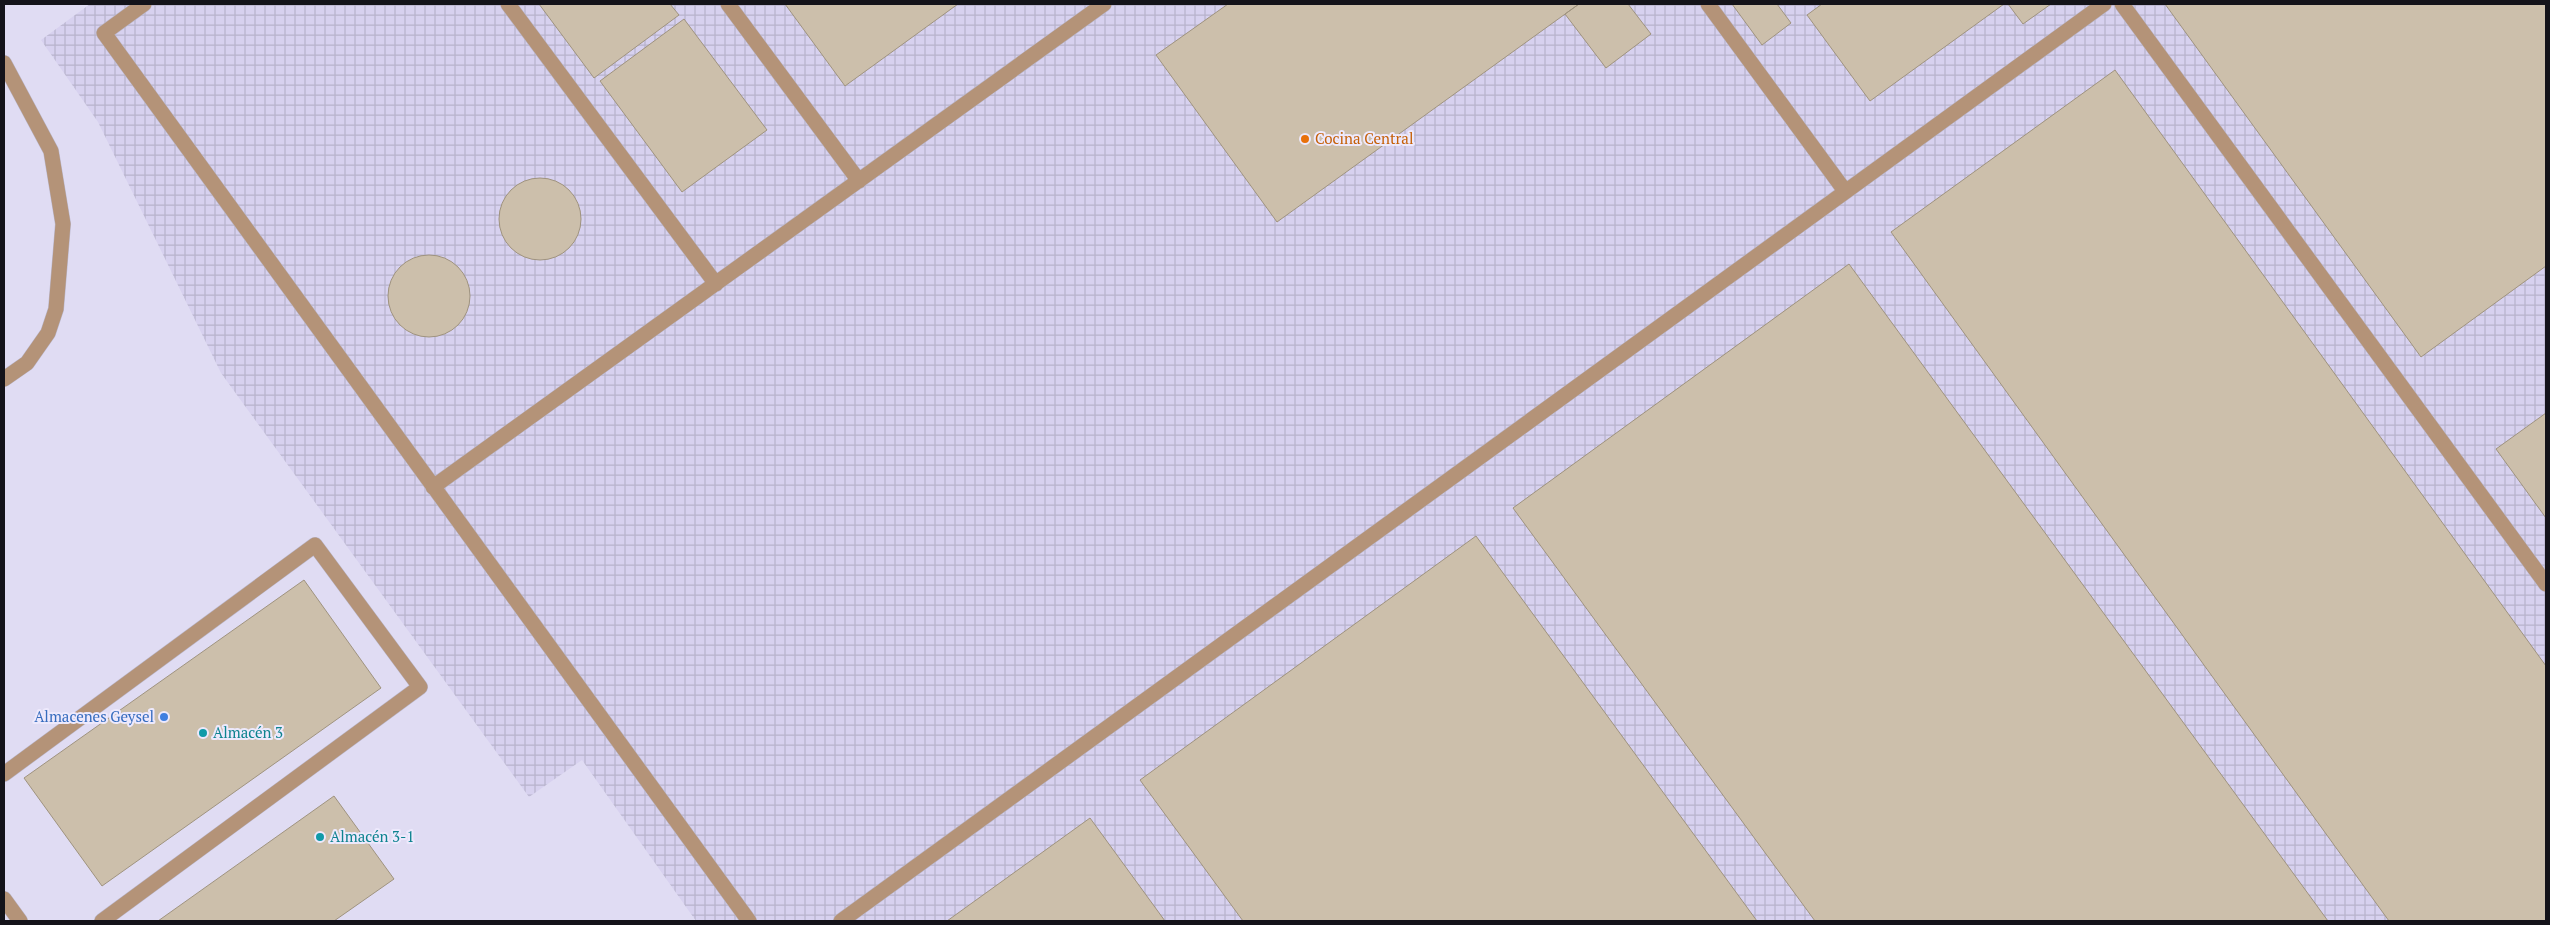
<svg xmlns="http://www.w3.org/2000/svg" width="2550" height="925" viewBox="0 0 2550 925" font-family="'PT Serif',serif">
<defs>
<pattern id="industrial-grid" width="8" height="8" patternUnits="userSpaceOnUse" patternTransform="scale(1.25)"><rect width="8" height="8" fill="#d7d1ef"/><path d="M0 4h8M4 0v8" fill="none" stroke="#b8b3cc"/></pattern>
</defs>
<rect width="100%" height="100%" fill="#e0dcf3"/>
<path fill="url(#industrial-grid)" d="M90,4H2546V921H696L582,760L529,797L221,373L98,122L41,40Z"/>
<path fill="#ccbfab" stroke="#9f937f" d="M539,4H670L679,15L594,78Z
M785,4H958L845,86Z
M1228,4H1579L1277,222L1156,55Z
M1579,4H1628L1651,34L1606,68L1565,14Z
M1732,4H1777L1791,23L1762,45Z
M1822,4H2004L1870,101L1807,15Z
M2008,4H2051L2023,24Z
M2165,4H2546V266L2421,357Z
M684,19L767,130L682,192L600,81Z
M2115,70L2546,666V921H2389L1891,232Z
M499 219a41 41 0 1 1 82 0a41 41 0 1 1-82 0Z
M388 296a41 41 0 1 1 82 0a41 41 0 1 1-82 0Z
M1849,264L2328,921H1815L1513,508Z
M2546,413V518L2496,449Z
M1476,536L1757,921H1243L1140,780Z
M304,580L381,688L102,886L24,778Z
M334,796L394,879L334,921H158Z
M1090,818L1165,921H947Z"/>
<g fill="none" stroke-linecap="round" stroke-linejoin="round">
<defs>
<path id="lane" d="M144,4L104,33L749,921
M508,4L716,284
M728,4L859,181
M1708,4L1845,191
M2122,4L2546,584
M4,63L51,151L63,224L56,309L48,333L27,363L4,379
M433,487L1104,4
M4,774L315,545L420,687L102,921
M4,899L20,921
M841,921L2104,4"/>
</defs>
<use href="#lane" stroke="#bbb8cc" stroke-width="16"/>
<use href="#lane" stroke="#b49378" stroke-width="15"/>
</g>
<circle fill="#e8710a" stroke="#ede9fc" stroke-width="2" cx="1305" cy="139" r="5"/>
<circle fill="#3f7fe0" stroke="#ede9fc" stroke-width="2" cx="164" cy="717" r="5"/>
<g fill="#0f9aa8" stroke="#ede9fc" stroke-width="2">
<circle cx="203" cy="733" r="5"/>
<circle cx="320" cy="837" r="5"/>
</g>
<g text-anchor="middle" stroke-width="4" stroke-linejoin="round" paint-order="stroke">
<g font-size="15" fill="#c56008" stroke="#ede9fc" text-anchor="start">
<text x="1315" y="144">Cocina Central</text>
</g>
<g font-size="15" fill="#366cbe" stroke="#ede9fc" text-anchor="end">
<text x="154" y="722">Almacenes Geysel</text>
</g>
<g font-size="15" fill="#0d838f" stroke="#ede9fc" text-anchor="start">
<text x="213" y="738">Almacén 3</text>
<text x="330" y="842">Almacén 3-1</text>
</g>
</g>
<rect width="2550" height="925" fill="none" stroke="#14131a" stroke-width="10"/>
</svg>
